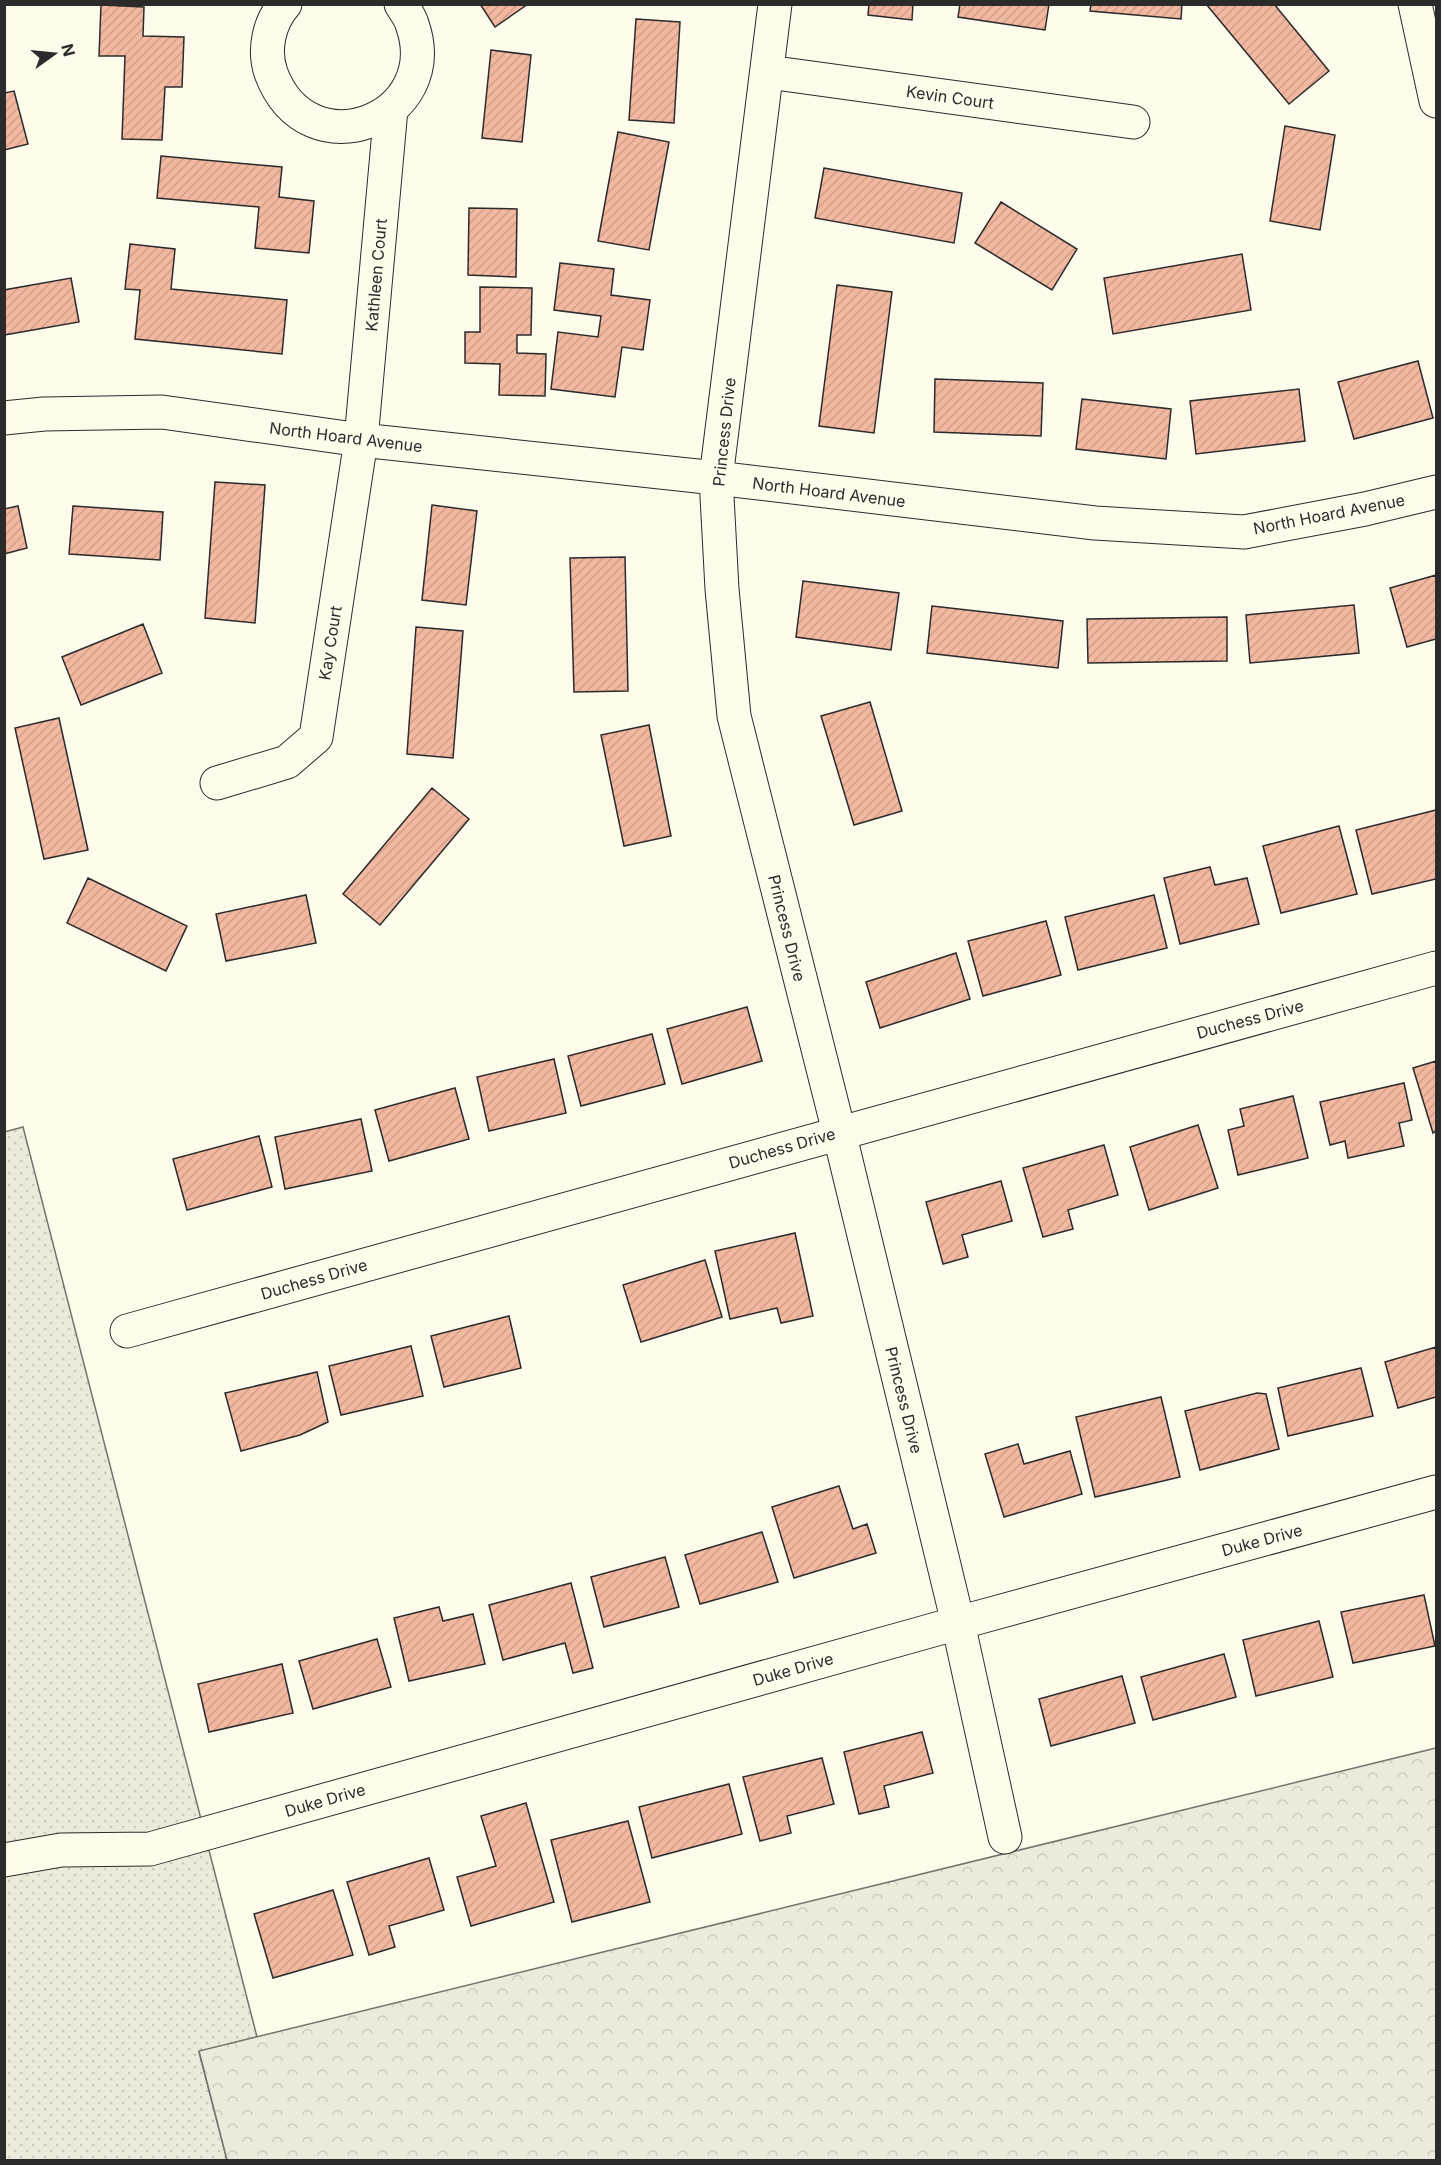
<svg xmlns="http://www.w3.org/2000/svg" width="1441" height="2165" viewBox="0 0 1441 2165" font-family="Inter,sans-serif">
<defs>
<pattern id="grass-dots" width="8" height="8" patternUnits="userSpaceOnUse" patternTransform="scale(1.5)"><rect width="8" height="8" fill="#ecebdb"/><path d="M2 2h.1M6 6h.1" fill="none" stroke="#cbcabc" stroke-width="1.8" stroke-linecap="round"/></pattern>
<pattern id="forest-crowns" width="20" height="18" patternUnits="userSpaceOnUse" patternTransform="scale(1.5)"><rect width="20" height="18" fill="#ecebdb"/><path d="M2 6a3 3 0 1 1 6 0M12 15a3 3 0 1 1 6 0" fill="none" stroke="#cbcabc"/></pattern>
<pattern id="building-hatch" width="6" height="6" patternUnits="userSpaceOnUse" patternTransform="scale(1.5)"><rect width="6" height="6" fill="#f2b8a0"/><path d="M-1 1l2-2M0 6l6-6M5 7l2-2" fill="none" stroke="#d09e8a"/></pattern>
</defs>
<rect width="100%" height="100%" fill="#fdfbea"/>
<path fill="url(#grass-dots)" stroke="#74746e" stroke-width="1.5" d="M23,1127L257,2037L199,2052L227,2160H5L4,1132Z"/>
<path fill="url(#forest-crowns)" stroke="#74746e" stroke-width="1.5" d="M1436,1748V2160H227L199,2051Z"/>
<path fill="url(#building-hatch)" stroke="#2b2b2b" stroke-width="1.5" d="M480,4H528L495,27Z
M869,4H913L912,20L868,15Z
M960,4H1049L1045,30L958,17Z
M1091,4H1182L1181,19L1090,11Z
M1206,4H1274L1329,71L1289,104Z
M101,5L144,7L143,36L184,37L182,87H165L162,140L122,139L125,56H99Z
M636,19L680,22L674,123L629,120Z
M491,50L531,55L522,142L482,138Z
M14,91L28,144L4,150V93Z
M1285,126L1335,135L1320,230L1270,221Z
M618,132L669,142L649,250L598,241Z
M161,156L282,167L279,197L314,201L309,253L255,248L259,207L157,198Z
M824,168L962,193L954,243L815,218Z
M1001,202L1077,249L1052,290L975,243Z
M469,208L517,209L516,277L468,275Z
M130,244L175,249L171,289L287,300L282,354L135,339L140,290L125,289Z
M1242,254L1251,310L1113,334L1104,278Z
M560,263L614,269L611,295L650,300L643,350L622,347L615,397L551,389L558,332L598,337L601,316L554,310Z
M71,278L79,322L4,335V290Z
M837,285L892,292L874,433L819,426Z
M480,287L532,288L531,335H517V353L546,354L545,396L499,395L500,364L465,363V332H480Z
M1418,361L1433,418L1354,439L1338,382Z
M935,379L1043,383L1041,436L934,432Z
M1299,389L1305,441L1196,454L1190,401Z
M1082,399L1171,409L1166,459L1076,449Z
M215,482L265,485L255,623L205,618Z
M432,505L477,511L466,605L422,600Z
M18,506L27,548L4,554V509Z
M73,506L163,512L160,560L69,554Z
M625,557L628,691L574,692L570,558Z
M1436,575V639L1407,647L1390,588Z
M803,581L899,593L891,650L796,637Z
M1354,605L1359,653L1250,663L1246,615Z
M932,606L1063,621L1058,668L927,653Z
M1227,617V661L1088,663L1087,619Z
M143,624L162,673L81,705L62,657Z
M416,627L463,631L453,758L407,754Z
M870,702L902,811L854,825L821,716Z
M59,718L88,850L44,859L15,728Z
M649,725L671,836L624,846L601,735Z
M432,788L469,819L380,925L343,894Z
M1436,810V879L1372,894L1356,830Z
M1339,826L1357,894L1281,913L1263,846Z
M1210,867L1215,885L1247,878L1259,924L1180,944L1164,878Z
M88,878L187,926L166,971L67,923Z
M306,895L316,943L226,961L216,914Z
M1154,895L1167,948L1078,970L1065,917Z
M1046,921L1061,975L983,996L968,941Z
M956,953L970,999L880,1028L866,982Z
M747,1007L762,1061L682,1084L667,1029Z
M652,1034L665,1084L581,1106L568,1056Z
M554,1059L566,1113L489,1131L477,1077Z
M1436,1061V1131L1433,1133L1413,1068Z
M1404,1083L1412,1120L1399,1123L1404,1146L1348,1158L1345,1141L1330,1145L1320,1102Z
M455,1088L469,1139L389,1161L375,1110Z
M1293,1096L1308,1158L1238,1175L1228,1130L1244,1126L1240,1109Z
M361,1119L372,1171L285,1189L275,1137Z
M1198,1125L1218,1188L1149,1210L1130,1147Z
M259,1136L272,1187L187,1210L173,1159Z
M1104,1145L1118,1195L1068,1210L1073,1229L1043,1237L1023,1168Z
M1001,1181L1012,1221L962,1235L968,1257L943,1264L926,1202Z
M795,1233L813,1316L781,1323L777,1308L730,1319L715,1251Z
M705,1260L722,1317L641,1342L623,1285Z
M509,1316L521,1368L444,1387L431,1336Z
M411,1346L423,1396L341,1415L329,1366Z
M1436,1347V1397L1398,1408L1385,1362Z
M1361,1368L1373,1416L1288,1436L1278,1388Z
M317,1372L328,1422L300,1435L241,1451L225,1393Z
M1257,1393L1266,1394L1279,1449L1200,1470L1185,1411Z
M1161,1397L1180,1477L1095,1497L1076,1417Z
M1018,1444L1024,1464L1070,1451L1082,1494L1004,1517L985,1454Z
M839,1486L853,1529L867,1524L876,1553L794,1578L772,1507Z
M762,1532L778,1582L700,1604L685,1555Z
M665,1557L679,1607L604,1627L591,1577Z
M571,1583L593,1668L573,1673L565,1643L503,1660L489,1605Z
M1424,1595L1435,1646L1353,1663L1341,1612Z
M439,1607L443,1621L473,1614L485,1664L409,1681L394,1618Z
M1319,1621L1333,1677L1256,1696L1243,1640Z
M377,1639L391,1687L313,1709L299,1661Z
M1224,1654L1236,1697L1153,1720L1141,1677Z
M282,1664L293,1713L209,1732L198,1684Z
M1122,1676L1135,1723L1051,1746L1039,1699Z
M922,1732L933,1773L884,1786L889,1807L859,1814L844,1752Z
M822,1758L834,1804L787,1816L791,1833L760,1841L743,1777Z
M729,1784L742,1834L652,1858L639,1807Z
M526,1803L554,1902L471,1926L457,1877L496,1866L481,1816Z
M628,1821L650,1902L572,1922L551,1840Z
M429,1858L444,1910L389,1926L395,1947L369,1955L347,1882Z
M333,1890L353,1955L273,1978L254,1914Z"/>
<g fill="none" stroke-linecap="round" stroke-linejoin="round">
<defs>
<path id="minor" d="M285,4C269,22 263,50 271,73C308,173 446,119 412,24C410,17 405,11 401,4
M775,4L716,478L722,589L734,716L839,1132L958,1623L1005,1837
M1415,4L1436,101
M768,72L1133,122
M4,418L44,414L162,412L361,440L716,478L1095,523L1244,532L1365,509L1436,492
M217,783L287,762L316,737L361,440L391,109
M127,1331L1436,968
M4,1860L61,1850L150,1849L958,1623L1436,1492"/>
</defs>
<use href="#minor" stroke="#2b2b2b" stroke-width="35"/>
<use href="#minor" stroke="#fdfbea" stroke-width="33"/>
</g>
<g text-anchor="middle" stroke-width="4.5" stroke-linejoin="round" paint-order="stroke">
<g font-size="16" fill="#2b2b2b" stroke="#fdfbea">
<text transform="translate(950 97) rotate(8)" y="6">Kevin Court</text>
<text transform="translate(376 275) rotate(-85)" y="6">Kathleen Court</text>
<text transform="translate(724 432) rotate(-84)" y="6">Princess Drive</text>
<text transform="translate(346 437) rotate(7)" y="6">North Hoard Avenue</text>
<text transform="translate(829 492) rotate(7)" y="6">North Hoard Avenue</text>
<text transform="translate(1329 514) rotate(-11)" y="6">North Hoard Avenue</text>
<text transform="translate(330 643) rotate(-81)" y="6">Kay Court</text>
<text transform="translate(787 928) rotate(76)" y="6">Princess Drive</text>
<text transform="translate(1250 1019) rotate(-15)" y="6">Duchess Drive</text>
<text transform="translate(782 1148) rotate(-16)" y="6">Duchess Drive</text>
<text transform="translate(314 1279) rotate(-16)" y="6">Duchess Drive</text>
<text transform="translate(904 1400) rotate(76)" y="6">Princess Drive</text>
<text transform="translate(1262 1540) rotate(-15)" y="6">Duke Drive</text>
<text transform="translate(793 1669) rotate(-16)" y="6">Duke Drive</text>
<text transform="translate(325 1800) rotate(-16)" y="6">Duke Drive</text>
</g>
</g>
<rect width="1441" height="2165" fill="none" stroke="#2b2b2b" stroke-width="12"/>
<g transform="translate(54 54) rotate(75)" stroke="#fdfbea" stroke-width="4.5" paint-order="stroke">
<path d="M0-4.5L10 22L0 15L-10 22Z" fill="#2b2b2b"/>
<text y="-9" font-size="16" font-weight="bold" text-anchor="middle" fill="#2b2b2b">N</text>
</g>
</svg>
